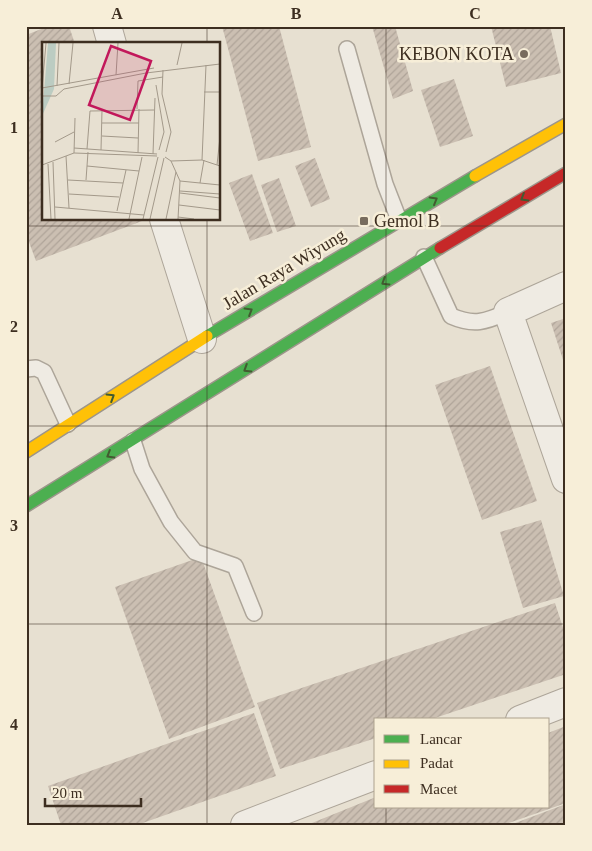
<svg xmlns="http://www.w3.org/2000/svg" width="592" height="851" viewBox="0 0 592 851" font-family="'Times New Roman',serif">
<defs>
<pattern id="building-hatch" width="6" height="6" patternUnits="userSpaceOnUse" patternTransform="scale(1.25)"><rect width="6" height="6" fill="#cbbfb2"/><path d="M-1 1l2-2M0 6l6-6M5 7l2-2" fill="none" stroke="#afa499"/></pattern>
</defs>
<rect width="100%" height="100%" fill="#e7e0d1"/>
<path fill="url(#building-hatch)" d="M49,26H69L75,44H44V219H141L142,221L36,261L26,234V35Z
M222,26H279L311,147L258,161Z
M372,26H395L413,91L393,99Z
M491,26H550L561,73L506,87Z
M454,79L473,136L440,147L421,90Z
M315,158L330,199L311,207L295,166Z
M252,174L273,233L250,241L229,183Z
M279,178L296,226L277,232L261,185Z
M566,318V366H565L551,323Z
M490,366L537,501L482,520L435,385Z
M541,520L564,596L523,608L500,532Z
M201,557L255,707L169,739L115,587Z
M555,603L566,637V674L429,720H376V738L280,769L257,703Z
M254,713L276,776L137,825H61L48,786Z
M566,726V803L503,825H307L376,797V807H548V733Z
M566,804V825H510Z"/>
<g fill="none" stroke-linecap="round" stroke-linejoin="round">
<defs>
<path id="lane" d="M347,49L385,184L399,220
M424,257L451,316C474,326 485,322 508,312
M26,369L36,368L44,372L68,424
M133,441L142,469L171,522L195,552L235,566L254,613"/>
<path id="street" d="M107,26L112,44
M164,219L202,339
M566,286L508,312L566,479
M520,720L566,702
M245,825L376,775"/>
<path id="fast" d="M207,336L475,176
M26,506L440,248"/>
<path id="slow" d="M475,176L566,124
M26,452L207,336"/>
<path id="jam" d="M440,248L566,173"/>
</defs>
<use href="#lane" stroke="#ada599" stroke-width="18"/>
<use href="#street" stroke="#ada599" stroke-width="30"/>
<use href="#fast" stroke="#9c958a" stroke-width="14"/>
<use href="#slow" stroke="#9c958a" stroke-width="14"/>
<use href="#jam" stroke="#9c958a" stroke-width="14"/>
<use href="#lane" stroke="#efebe3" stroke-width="15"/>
<use href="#street" stroke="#efebe3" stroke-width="28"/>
<use href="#fast" stroke="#4caf50" stroke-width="11"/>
<use href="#slow" stroke="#ffc107" stroke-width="11"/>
<use href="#jam" stroke="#c62828" stroke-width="11"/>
</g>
<defs><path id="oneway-chevron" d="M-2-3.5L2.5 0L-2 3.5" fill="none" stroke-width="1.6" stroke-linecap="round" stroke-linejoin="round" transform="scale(1.25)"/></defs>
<g stroke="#425b31">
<use href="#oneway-chevron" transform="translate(524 198) rotate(149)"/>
<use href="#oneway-chevron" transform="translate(434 200) rotate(-30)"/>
<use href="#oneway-chevron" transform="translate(385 282) rotate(148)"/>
<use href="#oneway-chevron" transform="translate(249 311) rotate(-31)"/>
<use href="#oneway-chevron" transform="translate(247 369) rotate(148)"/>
<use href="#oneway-chevron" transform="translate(111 397) rotate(-32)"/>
<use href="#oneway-chevron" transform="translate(110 455) rotate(149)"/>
</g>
<path fill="none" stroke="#3d2e20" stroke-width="1" stroke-opacity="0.55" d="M207,26V44M386,26V720M207,219V825M26,226H566M26,426H566M26,624H566M386,807V825"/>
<g fill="#786c5e" stroke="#f7eed8" stroke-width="2">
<circle cx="524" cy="54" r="5"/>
<rect x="359" y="216" width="10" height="10" rx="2.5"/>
</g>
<g text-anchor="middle" stroke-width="5" stroke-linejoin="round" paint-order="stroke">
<g font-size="18" fill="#3d2e20" stroke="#f7eed8" text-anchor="end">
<text x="514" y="60">KEBON KOTA</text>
<text x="374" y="227" text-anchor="start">Gemol B</text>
</g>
<g font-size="18" fill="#3d2e20" stroke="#f7eed8">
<text transform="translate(284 269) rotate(-31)" y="6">Jalan Raya Wiyung</text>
</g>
</g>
<g transform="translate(42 42)">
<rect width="178" height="178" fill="#e7e0d1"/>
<path d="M6,1H14L12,47L0,74Z" fill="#bcccc2"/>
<path fill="none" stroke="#a3998a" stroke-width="1" d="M135,23L140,1M121,28L120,52L129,90L124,110M74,33L76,1M27,42L31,1M114,43L122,90L117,108M15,44L17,1M0,46L112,26M0,47L4,1M162,50H178M0,54H14L22,47L104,31L178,22M95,67L96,39L121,35M60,81H97M60,94L96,96M13,100L32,90M32,106L115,112M45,107L48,69L112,68M59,108L60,68M32,111L33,76M96,111L97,67M111,112L113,56M24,114L27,166M123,115L129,119L160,118L178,124M160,118L164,23M129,119L138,139L136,177M11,120L13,177M6,122L9,177M0,123L32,111L115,114M175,123L178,95M45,124L97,129M26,138L81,141M44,138L46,110M138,139L178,143M158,141L162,118M138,149L178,152M138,151L178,156M27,152L77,155M137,163L178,168M13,165L102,173M75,169L84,128M136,175L152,177M87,177L100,115M101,177L116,115M108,177L122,116M124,177L134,130"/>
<path fill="#c2185b" fill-opacity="0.15" stroke="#c2185b" stroke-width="2.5" d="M69,4L109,19L88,78L47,63Z"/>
<rect width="178" height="178" fill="none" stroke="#3d2e20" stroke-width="2.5"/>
</g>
<rect width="592" height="851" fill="none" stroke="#f7eed8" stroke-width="55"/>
<rect x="374" y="718" width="175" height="90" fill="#f7eed8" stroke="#ada18e"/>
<rect x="384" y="735" width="25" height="8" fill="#4caf50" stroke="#ada18e"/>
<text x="420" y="744" font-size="15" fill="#3d2e20">Lancar</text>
<rect x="384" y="760" width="25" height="8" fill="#ffc107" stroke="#ada18e"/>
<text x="420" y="768" font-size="15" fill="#3d2e20">Padat</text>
<rect x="384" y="785" width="25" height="8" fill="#c62828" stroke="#ada18e"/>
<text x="420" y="794" font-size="15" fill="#3d2e20">Macet</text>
<path d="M45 798v8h96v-8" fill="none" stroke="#3d2e20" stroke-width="2.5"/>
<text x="52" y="798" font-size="15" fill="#3d2e20" stroke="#f7eed8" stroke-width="4" paint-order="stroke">20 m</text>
<rect x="28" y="28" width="536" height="796" fill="none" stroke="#3d2e20" stroke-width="2"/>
<g font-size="16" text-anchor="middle" font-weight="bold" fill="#3d2e20">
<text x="117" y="19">A</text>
<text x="296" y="19">B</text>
<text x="475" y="19">C</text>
<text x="14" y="133">1</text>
<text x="14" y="332">2</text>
<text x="14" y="531">3</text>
<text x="14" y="730">4</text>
</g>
</svg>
